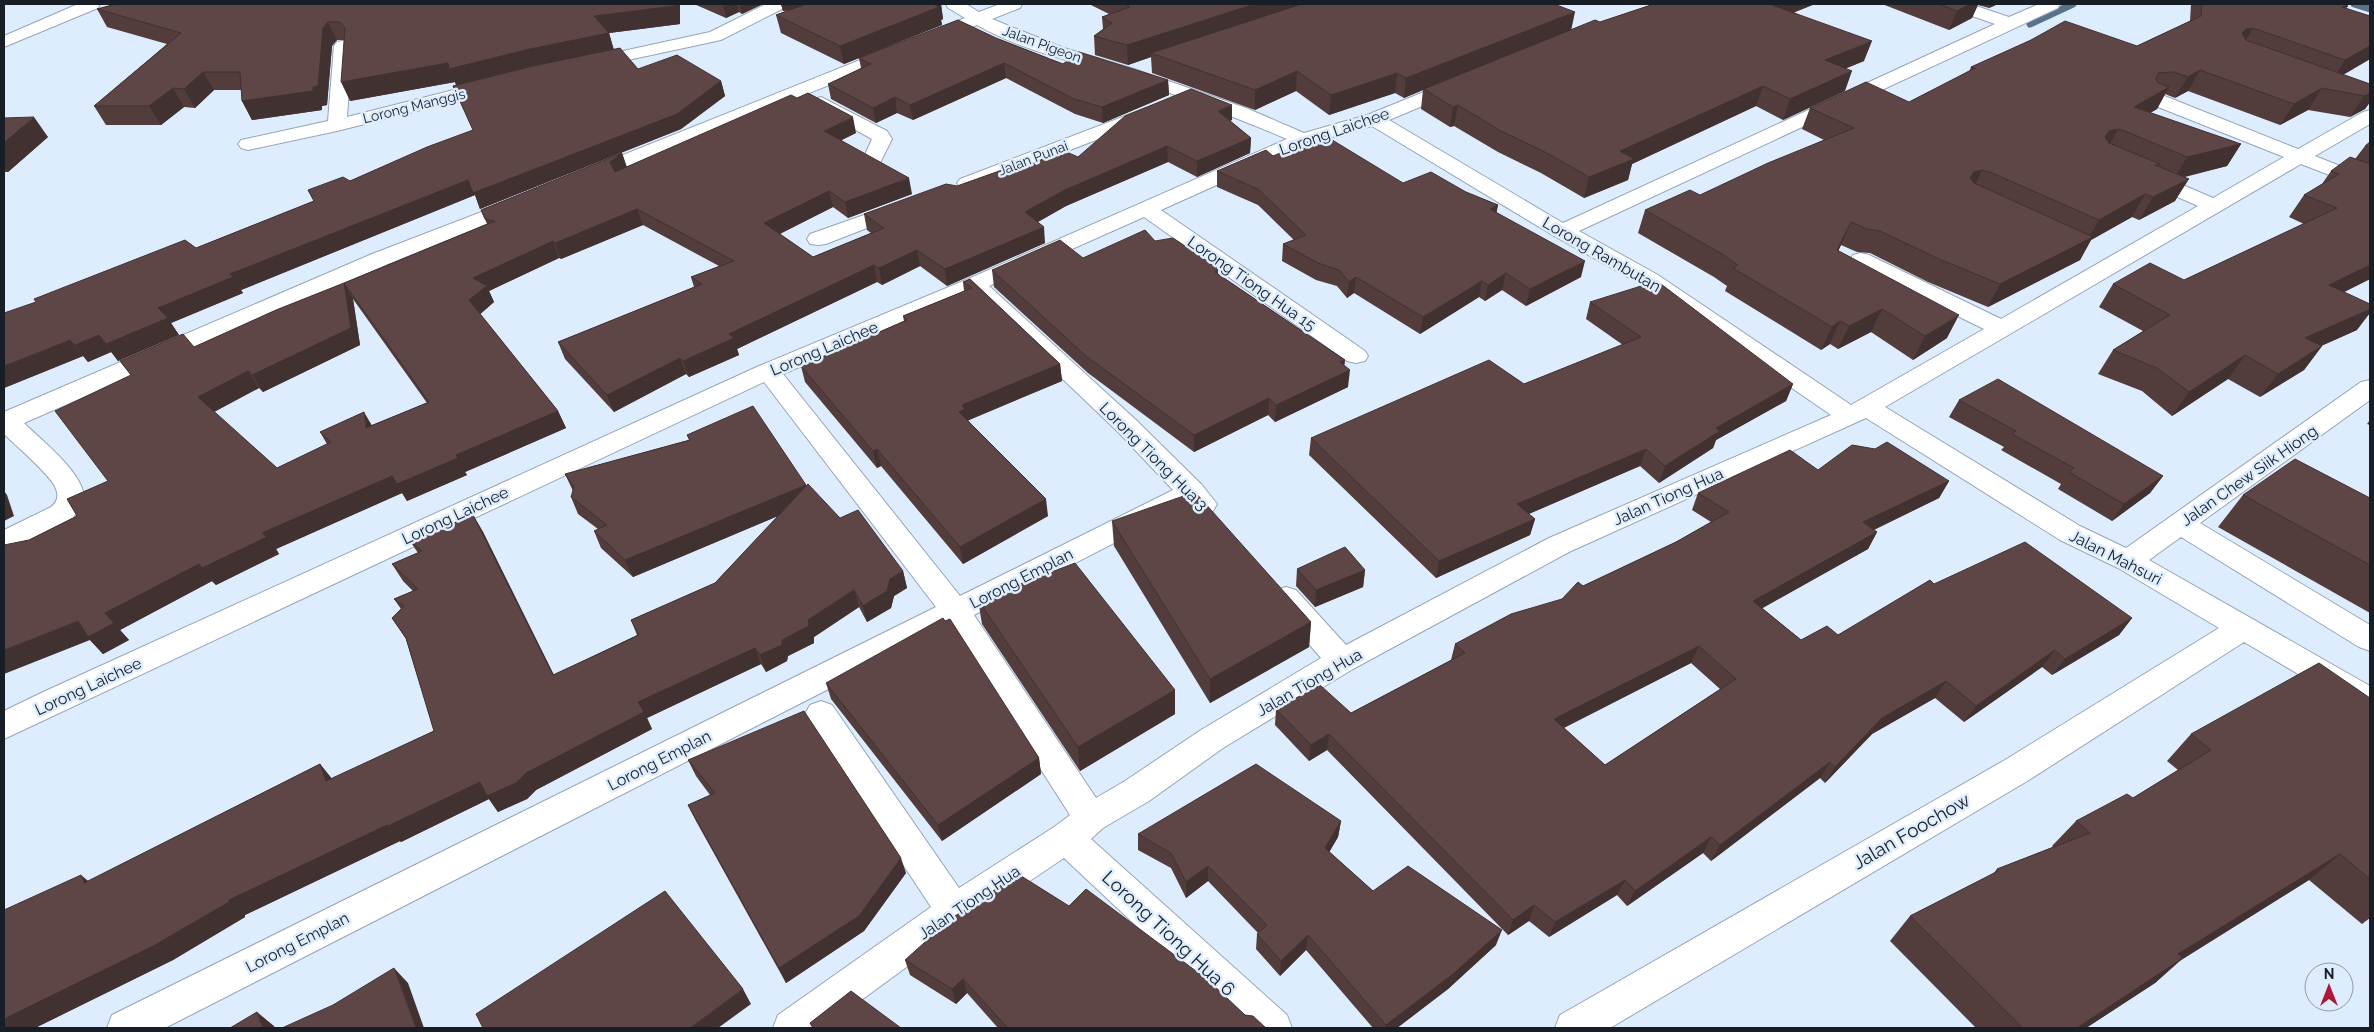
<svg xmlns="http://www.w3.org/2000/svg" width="2374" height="1032" viewBox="0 0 2374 1032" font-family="Raleway,sans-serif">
<rect width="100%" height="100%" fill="#deedfe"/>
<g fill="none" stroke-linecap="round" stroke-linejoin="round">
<path stroke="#5a738d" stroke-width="7" d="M2354,4L2370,9
M2030,24L2073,4"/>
<defs>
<path id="street" d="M766,4H786L784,8L721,40L591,68L585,67L582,63L585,59L591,58L710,32Z
M946,4H966L979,12L1000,4H1022L1020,8L992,19L1064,48L1134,69L1246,108L1304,133L1367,115L1451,81H1463L1466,85L1463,89L1389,120L1563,223L1995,24L1949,8L1947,4H1970L2009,17L2039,4H2060L2058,8L1579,231L1658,275L1851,405L1984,329L1853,265L1850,260L1853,255L1861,253L1869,255L2001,319L2198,206L2141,181L2138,177L2141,173L2148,171L2155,173L2213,198L2284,157L2148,103L2146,99L2148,95H2162L2298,149L2363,112L2370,110V124L2315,156L2370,178V191L2301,164L1885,407L2080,526L2126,548L2361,382L2370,380V400L2200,523L2370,625V651L2359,647L2181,537L2149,560L2370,686V714L2359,710L2244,642L2029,780L1610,1028H1555L1560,1015L2005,760L2219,628L2118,568L2060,540L1866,418L1569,552L1353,669L1223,748L1149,801L1103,828L1091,839L1287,1015L1292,1028H1245L1064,858L967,923L823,1028H773L778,1015L931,907L810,723L805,714L810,705L821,701L832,705L959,888L1054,827L1070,815L950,627L165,1028H107L112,1015L936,607L764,382L4,739V711L41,693L759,366L968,279L1287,139C1232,116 1176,94 1120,76C1073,61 1020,50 977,25L597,179L590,181L583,179L580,175L583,171L965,18L948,8ZM1372,126L1554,236L1642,285L1831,415L1549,538L1346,645L1296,590L1286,587L1276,590L1271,598L1276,606L1321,658L1201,730L1125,781L1096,798L974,615L1188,505C1196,513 1202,514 1213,511L1217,504L1202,485L1136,420L989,286L1144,217L1347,361L1356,363L1365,361L1368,356L1365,351L1161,210L1310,143ZM973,293L1118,432L1173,490L960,596L783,374Z
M343,41L349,42L352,46L347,117L493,80L500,82L502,86L500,90L337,131L248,150L241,148L238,144L241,140L328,121L334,46L337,42Z
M821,97L887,131L892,139L880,163L873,165L866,163L863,159L872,139L814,107L812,103L814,99Z
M1146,108L1153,110L1155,114L1153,118L974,187L967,189L960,187L957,183L960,179Z
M518,198L525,200L528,204L525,208L388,264L24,423C41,440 87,475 84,501L71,521L14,549L4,552V530L51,507C57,502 59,497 56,489C52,476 15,445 4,434V412L372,254Z
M901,202L908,204L911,208L908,212L826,244L818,245L810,244L807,239L810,234Z"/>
<path id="primary" d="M78,4H100L98,8L4,47V36Z"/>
</defs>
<use href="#street" stroke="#93a5b8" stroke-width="2"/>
<use href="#primary" stroke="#93a5b8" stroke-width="2"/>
<use href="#street" fill="#fff" fill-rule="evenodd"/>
<use href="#primary" fill="#fff" fill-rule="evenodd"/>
</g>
<path fill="#523c3c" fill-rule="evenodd" d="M116,4H680V24L609,33L614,50L638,69L721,81L725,96L681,129L480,209L475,195L241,290L243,293L171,323L179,335L118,361L111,352L88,362L83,356L4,388L196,248L314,201L308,190L350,181L473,130L453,86L456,85L455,82L350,101L344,40H337L332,46L327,105L322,106V110L252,120L242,101L241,90H214L195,108L184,107L161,125H106L94,106L167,44L107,27L97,9Z
M694,4H763L742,14L739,12L726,18Z
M781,4H941L943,19L941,20L942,25L844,64L781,33L776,15L789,10L783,11Z
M1089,4H1554L1571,30L1600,22L1654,4H1815L1794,12L1864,61L1846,68L1845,91L1783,120L1756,106L1632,164L1628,180L1584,198L1541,173L1498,152L1454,126L1450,127L1421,109L1423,90L1404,98L1395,93L1329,115L1296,91L1255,110L1152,73L1151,57L1128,65L1095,55L1094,36L1103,29L1102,17L1109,14Z
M1882,4H1998L1989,8L1978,5L1972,18L1949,30Z
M2191,4H2342L2348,6L2346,9L2370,16V59L2343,75L2370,84V102L2365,109L2350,117L2308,110L2280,125L2188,91L2175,98L2165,94L2157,109L2150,113L2241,144L2227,166L2185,177L2175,201L2139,220L2132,217L2091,240L2080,260L1988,307L1928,282L1870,253L1857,252L1841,245L1838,251L1947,338L1913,360L1871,332L1838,349L1830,344L1821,350L1725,291L1727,286L1714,277L1638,233L1645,210L1700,195L1824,140L1802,129L1810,108L1909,102L1969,72L1971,67L2137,46L2190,21Z
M996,38L1063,64L1168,80L1169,95L1103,123L1075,114L1006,78L913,120L897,113L876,123L831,99L828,84L861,68L859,58Z
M4,118L48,137L8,172H4Z
M1232,120L1230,121L1251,138L1250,153L1197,177L1168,162L1066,206L1038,222L1045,243L947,286L920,266L882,285L877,282L737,349L739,355L689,377L686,374L614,412L565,359L558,342L694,287L691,277L719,266L643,225L561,259L559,258L489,291L494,302L480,314L558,411L566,428L465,472L467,475L407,501L402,493L276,549L279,554L216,585L212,581L120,630L129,640L103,654L90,640L29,540L77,516L108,481L131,375L120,361L194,347L344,283L353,299L360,345L263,392L259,388L214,412L277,468L327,444L320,432L372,425L427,403L353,299L344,283L487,224L481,210L622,153L627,167L856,133L841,140L912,194L848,218L833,207L780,234L813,257L871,233L867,230L864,214L957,186L1010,174L1078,157Z
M2370,142V279L2344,292L2357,330L2321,346H2322L2304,370L2260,397L2228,379L2172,416L2142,391L2098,374L2113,350L2143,331L2099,307L2113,284L2184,280L2304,224L2289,217L2304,195L2322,184L2331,171L2355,159L2365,146Z
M1273,156L1403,183L1466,192L1498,205L1496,212L1581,277L1526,306L1502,290L1485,301L1479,297L1420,334L1354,293L1347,298L1337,286L1316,280L1282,261L1283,244L1294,240L1258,205L1217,187V171Z
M1155,241L1218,268V274L1345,360L1344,366L1348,387L1275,422L1268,415L1194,452L1088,373L994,287L992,270L1083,258Z
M970,279L1060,364L1062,381L968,420L1048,516L963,564L881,466L877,468L805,382L801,366L904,321L903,316L964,291L963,282Z
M1590,302L1793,384L1786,401L1716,440L1713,448L1659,483L1640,466L1529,514L1535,519L1530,535L1436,578L1309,455L1311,438L1524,384L1623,345L1586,319Z
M1959,400L2163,476L2150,493L2112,521L2058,489L2061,484L2001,450L2004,447L1949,417Z
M2370,420V425L2367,424Z
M687,435L806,485L840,518L903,571L907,588L894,596L891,608L867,622L859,607L814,637V643L788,656L787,661L766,672L761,664L647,718L652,729L536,790L527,799L498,812L489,799L401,842L400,841L245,915V917L173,960L35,1028H4L89,881L320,764L332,779L434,731L406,639L392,618L401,609L394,599L413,591L403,581L392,564L418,553L410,541L473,515L483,532L554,675L637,635L631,620L715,583L778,516L633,577L601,548L594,531L598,529L578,514L571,497L573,491L565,474L689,440Z
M1818,470L1949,481L1939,498L1874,530L1877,532L1868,549L1762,608L1801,640L1838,635L1934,584L2132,618L2119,635L2052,675L2042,667L1964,722L1935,698L1872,734L1825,783L1820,778L1711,861L1703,853L1627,906L1617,895L1549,937L1529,921L1508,935L1327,750L1309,761L1275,725L1276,709L1351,713L1451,660L1455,644L1562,599L1583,586L1676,542L1711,522L1692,510L1698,493ZM1691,663L1720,689L1605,765L1564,728Z
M2243,495L2370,498V613L2218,527Z
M1112,521L1311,622L1309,647L1210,703L1114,546Z
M1297,569L1365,570L1363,587L1315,607L1296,586Z
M978,600L1175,690V714L1080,771L982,624Z
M945,621L1039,758L1041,774L942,841L831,699L826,683Z
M2370,698V918L2362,924L2309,880L2183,958L2155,983L2086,1028H1976L1890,941L1910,916L1993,874L1997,869L2053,847L2052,846L2076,821L2133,798L2178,770L2167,761L2191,734Z
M688,760L906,873L864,931L786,983L696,821L688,805L710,795L696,776Z
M1341,821L1338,837L1329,852L1373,891L1496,945L1448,989L1397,1028H1373L1306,950L1280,976L1256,949L1257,934L1258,933L1208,881L1186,898L1171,868L1138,850V834Z
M905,960L1245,1015L1266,1028H998L967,993L956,1004L910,975Z"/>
<path fill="#423131" d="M675,4H680V24L609,33L614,51L457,87L455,82L350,101L341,82L530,49L594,16Z
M723,4H737L739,12L726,18Z
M740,4H763L742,14Z
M781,4H825V5L783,11Z
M933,4H941L943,19L941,20L942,25L844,64L840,46Z
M1255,4H1312L1151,53V57L1128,65L1127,45Z
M1774,4H1815L1766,24L1772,5Z
M1970,4H1978L1972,18L1949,30L1957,11Z
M1991,4H1998L1989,8Z
M1575,12L1571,31L1424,89L1423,90L1404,98L1406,78Z
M328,22L337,40L332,46L327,105L322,106V110L252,120L242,101L313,87L323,28Z
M2253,28L2241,48L2242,33L2246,29Z
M1872,41L1864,61L1818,80L1825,60Z
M2370,46V59L2332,81L2345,60Z
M1004,63L1006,78L913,120L910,105Z
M2200,70L2188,91L2175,98L2188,77Z
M1297,71L1296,91L1255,110V90Z
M1852,71L1845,91L1783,120L1790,99Z
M203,72L214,90L195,108L184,89Z
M1397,73L1395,93L1329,115L1331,95Z
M1168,80L1169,95L1103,123L1102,107Z
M721,81L725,96L681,129L480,209L475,195L241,290L243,293L171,323L179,335L118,361L106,344L158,308L230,274L468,180Z
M1763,86L1756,106L1632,164L1628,180L1584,198L1589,177L1620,151Z
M2169,87L2157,109L2122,129L2134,107Z
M173,88L184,107L161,125L149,106Z
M2322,88L2308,110L2280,125L2294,104Z
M2370,93V102L2365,109L2350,117L2364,96Z
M895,97L897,113L876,123L873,108Z
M1232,105V120L1218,126V111Z
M1458,105L1454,126L1450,127L1453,107Z
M34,117L48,137L8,172L4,166V143Z
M853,117L856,133L828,147L824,131Z
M2118,129L2106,151L2105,137L2109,131Z
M1251,138L1250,153L1197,177V161Z
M2241,144L2227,166L2174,179L2187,157Z
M1167,146L1168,162L1066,206L1027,228L1025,212L1065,190Z
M622,153L627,169L615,178L610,162Z
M1982,170L1972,192L1970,178L1974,172Z
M909,178L912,194L848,218L845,202Z
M2189,179L2175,201L2139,220L2153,197Z
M829,191L833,207L769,239L764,223Z
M2145,194L2132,217L2091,240L2080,260L1988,307L2000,284L2088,239L2099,220Z
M1498,205L1495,221L1490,209Z
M637,209L643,225L561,259L555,243Z
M1851,222L1841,245L1828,273L1837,250Z
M1044,227L1045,243L947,286L945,269Z
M553,241L559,258L489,291L494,302L477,317L469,300L473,278Z
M917,250L920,266L882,285L879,268Z
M1585,261L1581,277L1526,306L1530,289Z
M874,265L877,282L737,349L739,355L689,377L683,361L729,334Z
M2370,265V279L2312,308L2329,285Z
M1506,273L1502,290L1485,301L1488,285Z
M1356,277L1354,293L1347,298L1349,282Z
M1482,281L1479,297L1420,334L1423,317Z
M344,283L353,299L360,345L263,392L252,375Z
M1882,309L1871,332L1838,349L1849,326Z
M2370,309V313L2357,330L2287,361L2305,338Z
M1959,315L1947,338L1913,360L1925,336Z
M1840,321L1830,344L1821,350L1832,327Z
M99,335L111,352L88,362L75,345Z
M70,340L83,356L4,388V366Z
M2322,346L2304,370L2260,397L2278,374Z
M2245,355L2228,379L2172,416L2189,392Z
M680,358L686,374L614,412L607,395Z
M1345,360L1343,373L1350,370L1348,387L1275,422L1276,405Z
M1060,364L1062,381L967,421L959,412L962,405Z
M248,371L259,388L210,414L198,397Z
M1793,384L1786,401L1716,440L1713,448L1659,483L1665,466L1716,428Z
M1269,398L1268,415L1194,452V435Z
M558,411L566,428L465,472L467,475L407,501L397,484L456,455Z
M364,412L374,429L366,428Z
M877,449L881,466L877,468L873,451Z
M1646,449L1640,466L1512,521L1517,504Z
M392,476L402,493L276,549L279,554L216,585L212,581L120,630L129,640L103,654L90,640L4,674V650L78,621L105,613L199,564L262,533Z
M2163,476L2150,493L2112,521L2124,504Z
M1949,481L1939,498L1854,539L1863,522Z
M806,485L811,502L633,577L625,560Z
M4,491L7,495L14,516L4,521Z
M1046,499L1048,516L963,564L960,547Z
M473,515L483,532L562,692L553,675Z
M1535,519L1530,535L1436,578L1439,561Z
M1877,532L1868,549L1745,618L1753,601Z
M1365,570L1363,587L1315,607L1316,590Z
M903,571L907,588L894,596L891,608L867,622L863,606L890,579Z
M854,590L859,607L814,637V643L788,656L787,661L766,672L760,655L808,620Z
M2132,618L2119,635L2052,675L2065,659Z
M1311,622L1309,647L1210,703V679Z
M1699,646L1691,663L1549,735L1554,719Z
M755,648L761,664L647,718L652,729L536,790L527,799L498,812L489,799L401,842L400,841L245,915V917L173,960L35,1028H4V1019L229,900L387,825L480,782L526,773L638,702Z
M2055,650L2042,667L1964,722L1976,706Z
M1946,681L1935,698L1872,734L1825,783L1835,767L1882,718Z
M1175,690V714L1080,771L1078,747Z
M1329,734L1327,750L1309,761L1311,745Z
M1039,758L1041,774L942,841L938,825Z
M1830,762L1820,778L1711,861L1720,845Z
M320,764L333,780L326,781Z
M1341,821L1338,837L1323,863L1325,848Z
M1711,837L1703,853L1627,906L1635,891Z
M2340,854L2309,880L2151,979L2178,954Z
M901,858L906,873L864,931L786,983L779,968Z
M1208,866V881L1186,898V882Z
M81,875L99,890L84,883Z
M1625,880L1617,895L1549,937L1555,922Z
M1534,905L1529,921L1508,935L1513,920Z
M1502,930L1496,945L1448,989L1397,1028H1385L1386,1025Z
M1308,935L1306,950L1280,976L1281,961Z
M2183,958L2155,983L2086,1028H2077Z
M394,968L408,983L424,1028H416Z
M963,979L967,993L956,1004L952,989Z
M743,989L751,1004L718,1028H690Z
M257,1012L274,1026L275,1028H263Z"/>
<path fill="#5f4646" stroke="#423131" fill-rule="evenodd" d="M116,4H675V6L594,16L609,33L530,49L449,69L448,63L341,82L345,28L340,22H328L323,28L318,86L313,87V91L242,101L240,72H203L184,89L173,88L149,106H94L181,33L97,9Z
M806,4H934H933L939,7L840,46L776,15Z
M1124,4H1255L1127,45L1094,36L1112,23L1102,17L1130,7Z
M1302,4H1554L1575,12L1406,78L1397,73L1331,95L1297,71L1255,90L1151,53Z
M1654,4H1774L1772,5L1872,41L1825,60L1852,71L1790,99L1763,86L1620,151L1634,159L1589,177L1545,152L1501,131L1458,105L1453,107L1424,89L1595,20L1600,22Z
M1939,4H1970L1957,11Z
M2202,4H2342L2348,6L2342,7L2370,16V46L2345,60L2253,28L2246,29L2242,33L2246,40L2370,84V93L2364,96L2322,88L2294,104L2200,70L2188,77L2174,72L2158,73L2156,79L2158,83L2169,87L2134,107L2241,144L2187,157L2125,131L2118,129L2109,131L2105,137L2109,143L2160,164L2155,165L2189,179L2153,197L2145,194L2099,220L1990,172L1982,170L1974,172L1970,178L1974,183L2093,237L2000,284L1939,259L1880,231L1867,229L1851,222L1837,250L1959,315L1925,336L1882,309L1849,326L1840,321L1832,327L1733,268L1738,265L1722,254L1645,210L1690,190L1700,195L1768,163L1854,128L1810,108L1866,82L1909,102L1975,68L1971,67L2031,40L2065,21L2137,46L2201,16Z
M958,20L996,38L1063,64L1079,52L1168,80L1102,107L1074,99L1004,63L910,105L895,97L873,108L828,84L871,64L859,58Z
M620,48L638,69L677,55L721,81L677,114L473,193L468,180L230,274L233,277L158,308L168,318L106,344L99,335L75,345L70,340L4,366V313L36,302L34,299L185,240L196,248L314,201L308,190L343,177L350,181L427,147L473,130L453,86L533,66Z
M1191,89L1232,105L1218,111L1251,138L1197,161L1167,146L1065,190L1025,212L1044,227L945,269L917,250L879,268L874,265L729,334L734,338L683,361L680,358L607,395L558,342L702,284L691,277L734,261L637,209L555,243L553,241L473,278L487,286L469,300L558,411L456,455L458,458L397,484L392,476L262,533L267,537L202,568L199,564L105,613L114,623L88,637L78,621L4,650V545L29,540L77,516L67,499L108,481L55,411L131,375L120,361L183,334L194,347L276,310L344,283L351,328L252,375L248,371L198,397L277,468L331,442L320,432L364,412L366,428L429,402L344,283L495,221L485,219L481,210L622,153L610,162L615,172L791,95L797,98L808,93L853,117L824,131L909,178L845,202L829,191L764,223L813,257L884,228L864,214L946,184L957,186L1002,170L1010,174L1062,150L1078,157L1125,116Z
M34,117L4,143V118Z
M1324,135L1403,183L1431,172L1466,192L1498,205L1490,209L1585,261L1530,289L1506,273L1488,285L1482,281L1423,317L1356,277L1349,282L1339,270L1318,263L1283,244L1306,235L1258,189L1217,171L1266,150L1273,156Z
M2370,142V148L2365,146Z
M2350,157L2370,164V265L2329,285L2370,304V309L2305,338L2322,346L2278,374L2245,355L2189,392L2157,368L2113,350L2170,315L2113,284L2150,263L2184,280L2337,208L2304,195L2339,174L2331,171Z
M1145,230L1155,241L1173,238L1218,268L1215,272L1345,360L1340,362L1350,370L1276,405L1269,398L1194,435L1086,356L992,270L1060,240L1083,258Z
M970,279L1060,364L962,405L965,409L959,412L1046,499L960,547L877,449L873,451L801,366L907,320L903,316L972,288L963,282Z
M1657,281L1793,384L1716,428L1720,431L1665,466L1646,449L1517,504L1535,519L1439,561L1311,438L1489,360L1524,384L1641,337L1590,302Z
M1998,379L2163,476L2124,504L2069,472L2074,468L2012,434L2016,431L1959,400Z
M753,406L806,485L625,560L594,531L607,525L571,497L574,487L565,474L690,440L687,435Z
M1887,442L1949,481L1863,522L1877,532L1753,601L1801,640L1827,626L1838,635L1930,580L1934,584L2025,542L2132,618L2065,659L2055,650L1976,706L1946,681L1882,718L1835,767L1830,762L1720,845L1711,837L1635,891L1625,880L1555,922L1534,905L1513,920L1329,734L1311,745L1276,709L1320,685L1351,713L1465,653L1455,644L1511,614L1562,599L1578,582L1583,586L1676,542L1729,512L1698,493L1790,450L1818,470L1852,445L1875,449ZM1699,646L1736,679L1605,765L1554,719Z
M2295,459L2370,498V565L2243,495Z
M808,484L840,518L858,510L903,571L890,579L887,591L863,606L854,590L808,620L809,626L782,640V645L760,655L755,648L638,702L644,712L526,773L516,783L487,796L480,782L388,826L387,825L229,900V902L155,945L4,1019V910L81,875L84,883L320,764L326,781L434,731L406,638L392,618L404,606L394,599L418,589L392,564L422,551L410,541L473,515L553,675L639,635L631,620L715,583Z
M1195,492L1311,622L1210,679L1112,521Z
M1345,547L1365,570L1316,590L1297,569Z
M1075,563L1175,690L1078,747L978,600Z
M943,618L945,621L950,619L1039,758L938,825L826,683Z
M2319,663L2370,698V879L2340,854L2178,954L2183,958L2077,1028H2023L1910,916L1998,871L1997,869L2090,833L2076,821L2127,794L2133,798L2211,750L2191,734Z
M804,711L901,858L859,916L779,968L688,805L715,793L688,760Z
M1256,764L1341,821L1325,848L1373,891L1408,866L1502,930L1453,974L1386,1025L1308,935L1281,961L1257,934L1267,925L1208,866L1186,882L1171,853L1138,834Z
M1018,874L1069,906L1086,889L1208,980L1245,1015L1253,1016L1266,1028H1008L963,979L952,989L905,960L952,918Z
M665,891L743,989L690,1028H483L476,1014Z
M394,968L416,1028H282L333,1005Z
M851,991L901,1028H813L810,1023Z
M257,1012L263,1028H230Z"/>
<g text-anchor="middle" stroke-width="5" stroke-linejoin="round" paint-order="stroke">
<g font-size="14" fill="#171e25" stroke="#deedfe">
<text transform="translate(1042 44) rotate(20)" y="5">Jalan Pigeon</text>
<text transform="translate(414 106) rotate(-14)" y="5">Lorong Manggis</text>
<text transform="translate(1033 158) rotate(-21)" y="5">Jalan Punai</text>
</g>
<g font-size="16" fill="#171e25" stroke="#deedfe">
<text transform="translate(1334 131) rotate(-19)" y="6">Lorong Laichee</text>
<text transform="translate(1602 254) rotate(30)" y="6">Lorong Rambutan</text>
<text transform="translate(1252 283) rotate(35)" y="6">Lorong Tiong Hua 15</text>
<text transform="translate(824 348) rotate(-23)" y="6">Lorong Laichee</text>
<text transform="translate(1154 456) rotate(45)" y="6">Lorong Tiong Hua 3</text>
<text transform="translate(2249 475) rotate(-35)" y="6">Jalan Chew Siik Hiong</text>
<text transform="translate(1668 496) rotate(-24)" y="6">Jalan Tiong Hua</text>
<text transform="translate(455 515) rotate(-25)" y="6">Lorong Laichee</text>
<text transform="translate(2116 557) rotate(27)" y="6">Jalan Mahsuri</text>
<text transform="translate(1021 578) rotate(-27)" y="6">Lorong Emplan</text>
<text transform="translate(1309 682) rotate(-30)" y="6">Jalan Tiong Hua</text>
<text transform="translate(88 686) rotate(-25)" y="6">Lorong Laichee</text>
<text transform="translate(659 760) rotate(-27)" y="6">Lorong Emplan</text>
<text transform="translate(969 902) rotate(-34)" y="6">Jalan Tiong Hua</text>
<text transform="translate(297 942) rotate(-27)" y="6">Lorong Emplan</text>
</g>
<g font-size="19" fill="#171e25" stroke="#deedfe">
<text transform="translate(1911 831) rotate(-30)" y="7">Jalan Foochow</text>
<text transform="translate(1169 933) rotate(43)" y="7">Lorong Tiong Hua 6</text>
</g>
</g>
<rect width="2374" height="1032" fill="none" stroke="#171e25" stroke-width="10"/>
<g transform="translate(2329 987)"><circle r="24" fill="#deedfe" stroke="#8e9aa7"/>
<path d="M0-4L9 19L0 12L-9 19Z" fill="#ad1836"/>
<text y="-8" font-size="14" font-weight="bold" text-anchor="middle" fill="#171e25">N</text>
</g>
</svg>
